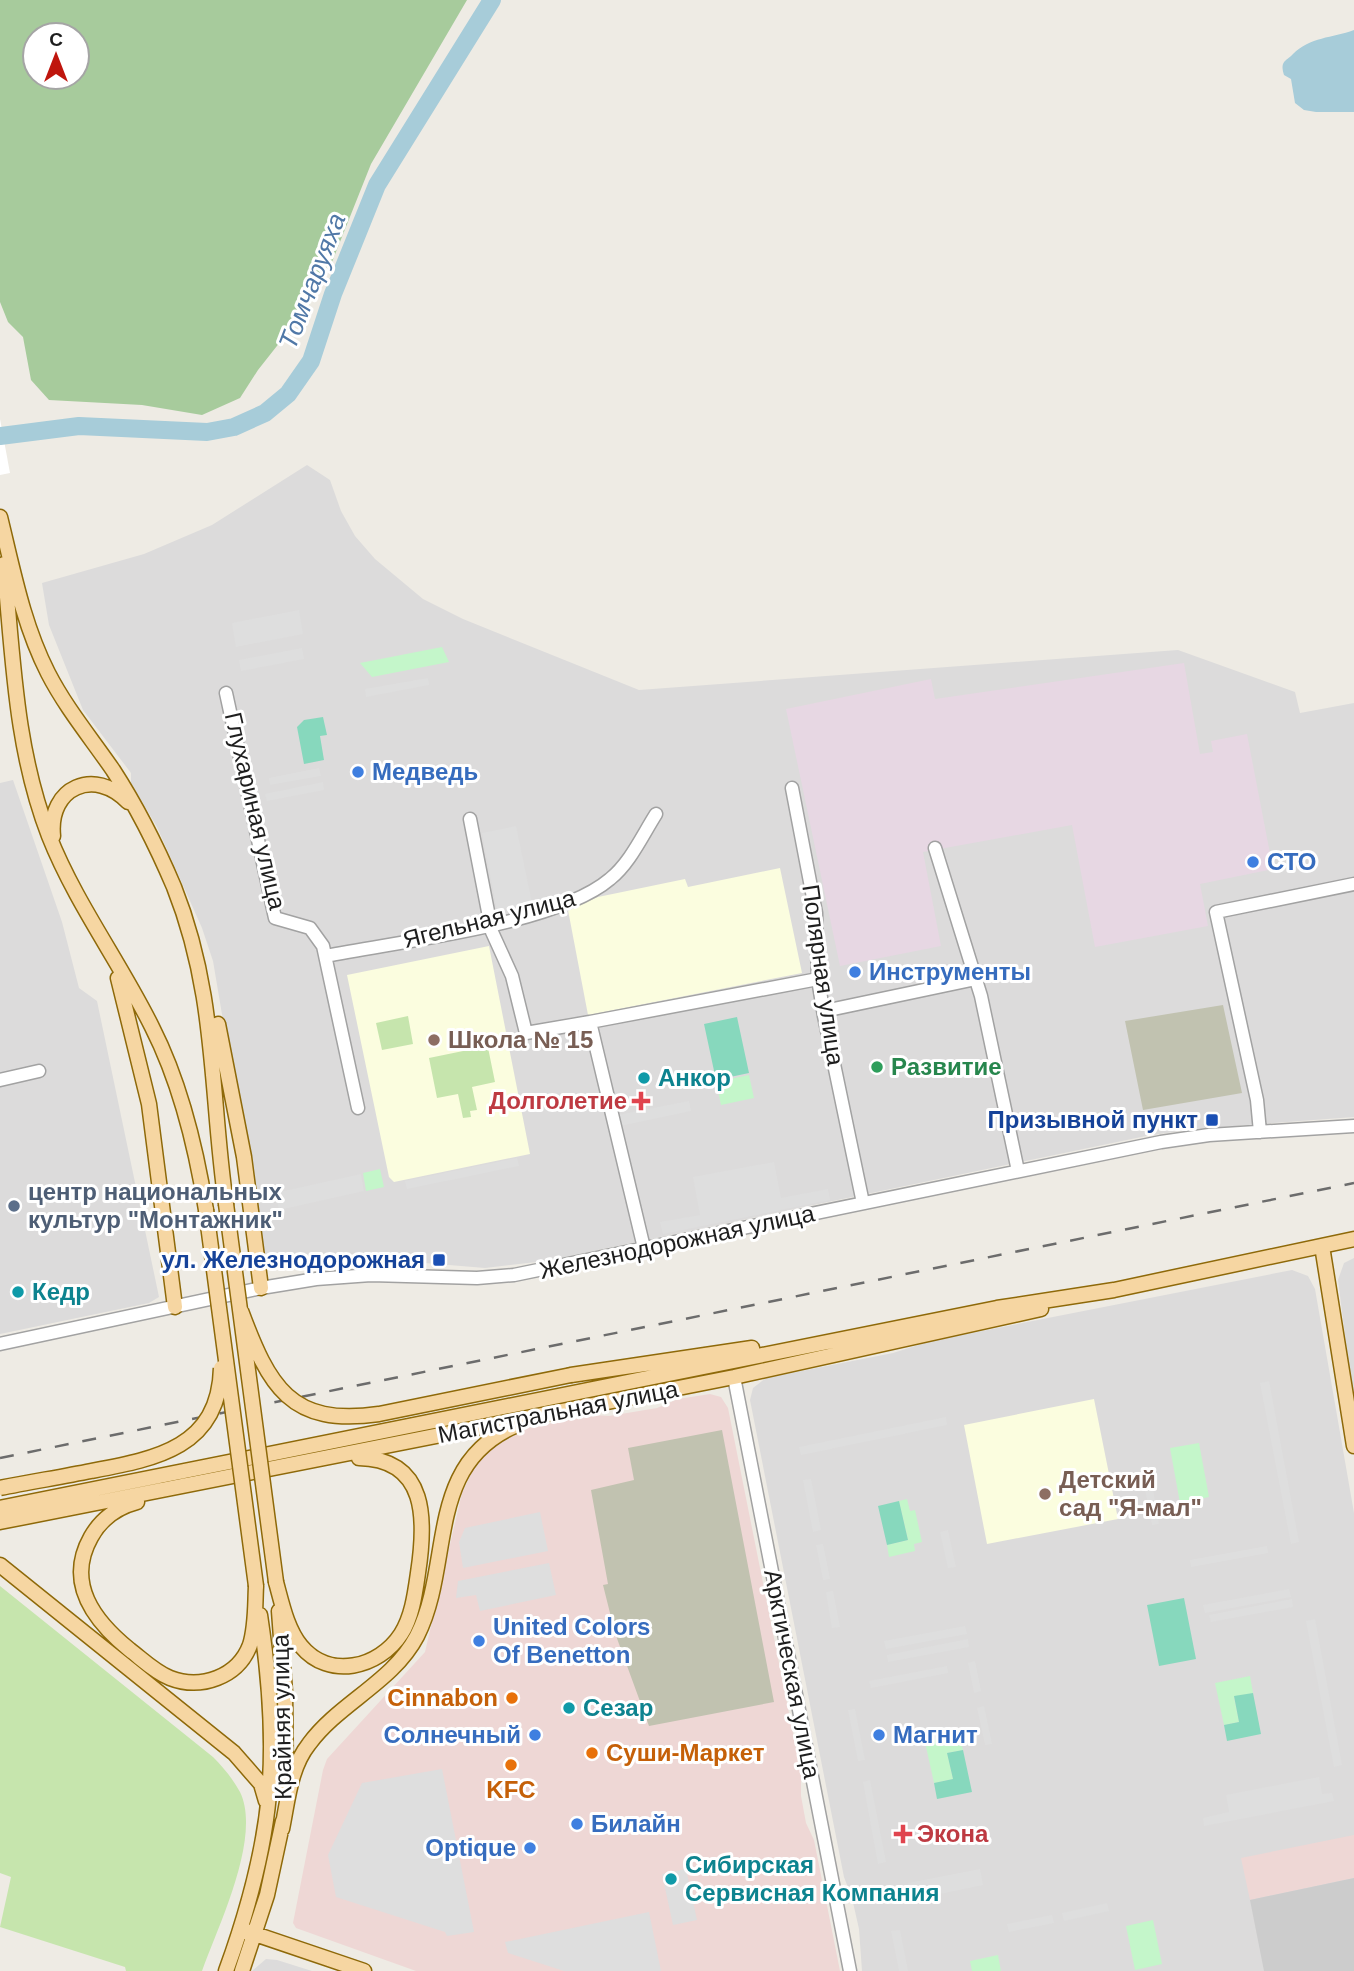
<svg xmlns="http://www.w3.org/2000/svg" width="1354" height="1971" viewBox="0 0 1354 1971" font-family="Helvetica,sans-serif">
<rect width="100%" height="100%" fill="#eeebe4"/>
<path fill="#dcdbdb" d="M307,465L330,480L341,511L355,536L375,559L423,599L463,619L639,690L1178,650L1295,692L1300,713L1354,703V1117L1194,1129L1146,1136L545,1261L485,1268L389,1260L271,1268L263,1257L213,961L202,928L157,827L131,783V773L83,710L49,625L42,583L144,554L212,525Z
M13,780L62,922L79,988L97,1001L159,1297L149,1303L0,1334V783Z
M1354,1258V1406L1338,1280L1344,1263Z
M1292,1270L1308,1276L1315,1289L1354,1513V1971H862L859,1929L852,1898L844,1877L750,1400L753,1388L766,1378L893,1353L931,1341Z
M266,1959L277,1960L312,1971H252Z"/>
<path fill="#eed7d5" d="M710,1394L721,1397L728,1408L801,1773V1796L806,1823L814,1840L840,1971H416L296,1928L293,1923L323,1770L327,1759L425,1652L462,1493L475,1466L492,1448L527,1428L594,1415L609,1416L657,1408L678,1399Z
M1354,1835V1878L1250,1900L1241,1858Z"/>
<path fill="#e7d7e3" d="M1184,663L1200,754L1213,752L1211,741L1247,734L1273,869L1200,884L1208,926L1095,947L1072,825L923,852L941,946L840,966L786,709L931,679L935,699Z"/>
<path fill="#fbfddf" d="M780,868L802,973L588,1015L568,910L598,897L685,879L688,887Z
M489,946L530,1154L394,1182L389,1177L347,975Z
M1094,1399L1118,1519L987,1544L964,1425Z"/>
<path fill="#ccc" d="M1354,1878V1971H1264L1250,1900Z"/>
<path fill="#c1c2b0" d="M1223,1005L1242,1093L1143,1110L1125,1021Z
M722,1430L774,1702L649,1726L615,1633L603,1585L608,1584L591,1490L634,1480L628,1448Z"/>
<path fill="#c6e5ad" d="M408,1016L413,1044L382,1050L376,1023Z
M485,1033L495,1082L472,1087L477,1110L470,1111L471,1117L463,1118L458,1094L437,1098L429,1058L468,1050L466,1037Z
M0,1586L213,1757C223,1767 233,1779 240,1792C262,1837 218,1926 202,1971H126L125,1967L0,1927L11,1877L0,1873Z"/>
<path fill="#a7cb9c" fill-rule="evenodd" d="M0,0H467L371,164L332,262L310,304L258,370L240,398L202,415L142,405L49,400L31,380L23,337L8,322L0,302ZM35,35H77V77H35Z"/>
<path fill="#c4f6ca" d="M442,647L449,662L372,677L360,663Z
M749,1075L754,1098L721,1105L716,1082Z
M380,1169L384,1187L366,1191L363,1173Z
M1199,1443L1209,1497L1180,1503L1170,1448Z
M907,1499L910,1511L915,1510L922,1542L914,1544L915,1551L889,1557L887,1545L908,1540L899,1501Z
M1250,1676L1253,1693L1234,1697L1239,1722L1224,1725L1215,1683Z
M959,1734L963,1750L947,1753L953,1779L934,1783L925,1742Z
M1153,1920L1162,1964L1135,1970L1126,1926Z
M998,1955L1001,1971H972L970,1961Z"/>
<path fill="#87d8bd" d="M323,717L327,735L320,736L324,760L304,764L297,727L304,720Z
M737,1017L749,1073L716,1080L704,1024Z
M899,1501L908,1540L887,1545L878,1506Z
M1184,1598L1196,1659L1159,1666L1147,1605Z
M1253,1693L1261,1734L1227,1741L1224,1725L1239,1722L1234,1696Z
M963,1750L972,1792L937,1799L934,1783L953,1779L947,1753Z"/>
<path fill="#dedede" d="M299,610L303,634L236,647L232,623Z
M302,648L304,659L241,671L239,660Z
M428,678L429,685L366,697L365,689Z
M319,768L321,776L270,785L269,778Z
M323,782L324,790L267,801L265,794Z
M516,826L532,903L497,910L482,833Z
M689,1101L691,1111L620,1126L618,1115Z
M517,1158L519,1166L407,1189L405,1181Z
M774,1162L781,1198L828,1189L830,1200L663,1234L660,1222L700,1215L693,1177Z
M361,1174L364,1191L279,1210L275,1193Z
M1269,1381L1299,1542L1291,1544L1260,1383Z
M946,1417L947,1425L801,1455L799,1447Z
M1151,1478L1159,1524L1152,1525L1143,1480Z
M811,1479L821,1530L813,1532L803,1480Z
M540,1512L548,1551L463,1568L459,1542L465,1528Z
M948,1530L956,1567L948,1568L940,1532Z
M823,1544L830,1579L823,1580L816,1545Z
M1267,1546L1268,1553L1191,1567L1190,1560Z
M549,1563L556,1595L480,1611L476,1595L456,1598L458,1581Z
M1289,1589L1291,1597L1205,1613L1203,1605Z
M833,1591L840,1627L832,1628L826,1592Z
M1292,1599L1293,1607L1211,1622L1209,1615Z
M1315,1619L1342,1765L1334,1767L1306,1621Z
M965,1626L967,1634L886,1649L884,1641Z
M968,1639L969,1647L888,1662L887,1655Z
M975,1661L981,1691L974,1693L968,1663Z
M947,1666L948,1673L871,1688L869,1681Z
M984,1706L992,1744L985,1745L977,1708Z
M855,1709L865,1760L858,1761L848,1710Z
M442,1769L474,1932L447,1936L445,1932L336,1897L328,1855L362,1783Z
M1319,1777L1322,1794L1332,1793L1334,1801L1204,1826L1203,1818L1229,1812L1226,1795Z
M870,1780L886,1862L878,1864L863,1782Z
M686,1869L697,1920L673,1925L662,1874Z
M980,1869L983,1885L911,1900L908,1883Z
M1107,1903L1109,1911L1064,1921L1062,1913Z
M649,1912L661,1971H564L508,1953L505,1942Z
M1052,1915L1054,1923L1009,1932L1007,1924Z
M900,1930L908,1971H899L891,1931Z"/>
<path fill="#a7ccd9" d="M1354,30V112H1316L1304,110L1295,103L1291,79L1284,75C1280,61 1285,62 1293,54C1310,37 1332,38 1354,30Z"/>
<path fill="#fff" d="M0,419L10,473L0,475Z"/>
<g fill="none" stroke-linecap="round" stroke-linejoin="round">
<path stroke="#a7ccd9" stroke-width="18" d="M0,436L79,426L207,432L234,427L265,413L288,394L311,361L333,294L377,185L492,0"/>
<defs>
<path id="minor" d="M226,693L275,918L310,928L323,946L358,1108
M792,788L816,913L818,979L824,1016L863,1203
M470,819L492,932L512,976L526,1033L590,1022L644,1248
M935,848L981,996L1018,1171
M326,956C399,941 556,925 610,879C630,863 642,836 656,814
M824,1011L976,979
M590,1022L818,979
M0,1080L39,1071
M1260,1132L1257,1100L1216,912L1354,884
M0,1344L261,1288L316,1279L371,1275L477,1278L514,1275L1161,1142L1209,1135L1354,1126
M734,1377L850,1971"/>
<path id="major" d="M0,517C13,570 23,624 48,673C66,708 91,738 113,770C137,807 157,847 174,887C217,995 210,1093 226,1204
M4,564C13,656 15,748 49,836C76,904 120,962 152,1027C181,1084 196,1147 206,1210
M53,836C48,787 95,767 128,802
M118,978L149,1104L175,1307
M218,1024L244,1157L261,1288
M1322,1246L1354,1446
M571,1375L752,1348
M137,1502C118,1507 101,1519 91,1537C65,1583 94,1621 130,1650C143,1660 155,1672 170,1678C201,1690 238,1677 250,1645C256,1626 255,1605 256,1586
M0,1508L997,1308L1114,1290L1354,1239
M0,1522L734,1377L1041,1309
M0,1565L234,1753L261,1784L266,1801
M276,1582C282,1604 287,1629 301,1646C329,1680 379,1668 401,1634C412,1617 415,1594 418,1573C426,1521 428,1459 359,1458
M279,1611L285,1692L286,1783
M282,1829C288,1800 290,1768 309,1744C339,1703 393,1682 417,1636C454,1563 424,1464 517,1425
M246,1931L364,1971
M226,1971C274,1839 281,1754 260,1615
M242,1971L267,1895L283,1821"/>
</defs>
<use href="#minor" stroke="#a2a2a2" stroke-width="15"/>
<use href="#major" stroke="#8e6909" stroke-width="17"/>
<use href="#minor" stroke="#fff" stroke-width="12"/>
<use href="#major" stroke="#f6d6a2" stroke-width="14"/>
<path stroke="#6c6c6c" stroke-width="2.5" stroke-dasharray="14 14" stroke-linecap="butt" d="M0,1458L1354,1183"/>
<defs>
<path id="major-bridge" d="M226,1204L276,1582
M206,1210L256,1586
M241,1311C269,1386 290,1427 379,1414L571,1375
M0,1488C30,1482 61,1477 91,1471C155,1459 219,1448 221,1368"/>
</defs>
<use href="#major-bridge" stroke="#8e6909" stroke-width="17" stroke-linecap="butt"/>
<use href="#major-bridge" stroke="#f6d6a2" stroke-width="14"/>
</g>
<g fill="#3f7fe0" stroke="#fff" stroke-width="2.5">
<circle cx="358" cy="772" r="7"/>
<circle cx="1253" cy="862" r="7"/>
<circle cx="855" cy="972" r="7"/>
<circle cx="479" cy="1641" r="7"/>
<circle cx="535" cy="1735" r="7"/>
<circle cx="879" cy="1735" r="7"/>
<circle cx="577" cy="1824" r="7"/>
<circle cx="530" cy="1848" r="7"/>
</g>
<g fill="#8d6e63" stroke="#fff" stroke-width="2.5">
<circle cx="434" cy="1040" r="7"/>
<circle cx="1045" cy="1494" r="7"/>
</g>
<circle fill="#2e9e5b" stroke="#fff" stroke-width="2.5" cx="877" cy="1067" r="7"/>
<g fill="#0f9aa8" stroke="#fff" stroke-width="2.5">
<circle cx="644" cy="1078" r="7"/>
<circle cx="18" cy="1292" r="7"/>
<circle cx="569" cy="1708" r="7"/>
<circle cx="671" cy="1879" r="7"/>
</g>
<g fill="#e0444e" stroke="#fff" stroke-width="2.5">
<path d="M637.5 1090.5h7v7h7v7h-7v7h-7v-7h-7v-7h7z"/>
<path d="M899.5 1823.5h7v7h7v7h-7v7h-7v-7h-7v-7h7z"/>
</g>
<g fill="#1a4fb4" stroke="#fff" stroke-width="2.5">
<rect x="1205" y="1113" width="14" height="14" rx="3.5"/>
<rect x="432" y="1253" width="14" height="14" rx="3.5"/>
</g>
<circle fill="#5c6f8a" stroke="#fff" stroke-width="2.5" cx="14" cy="1206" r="7"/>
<g fill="#e8710a" stroke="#fff" stroke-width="2.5">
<circle cx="512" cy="1698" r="7"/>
<circle cx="592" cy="1753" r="7"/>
<circle cx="511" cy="1765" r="7"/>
</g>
<g text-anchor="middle" stroke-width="6" stroke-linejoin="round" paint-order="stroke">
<g font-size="24" font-weight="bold" fill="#366cbe" stroke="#fff" text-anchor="start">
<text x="372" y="780">Медведь</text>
<text x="1267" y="870">СТО</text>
<text x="869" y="980">Инструменты</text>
<text x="493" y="1635">United Colors<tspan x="493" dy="28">Of Benetton</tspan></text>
<text x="521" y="1743" text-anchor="end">Солнечный</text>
<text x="893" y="1743">Магнит</text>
<text x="591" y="1832">Билайн</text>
<text x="516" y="1856" text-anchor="end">Optique</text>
</g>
<g font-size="24" fill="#1e1e1e" stroke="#fff">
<text transform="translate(255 811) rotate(77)" y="8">Глухариная улица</text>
<text transform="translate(489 919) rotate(-14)" y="8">Ягельная улица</text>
<text transform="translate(823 975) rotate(82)" y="8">Полярная улица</text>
<text transform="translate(677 1242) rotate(-12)" y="8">Железнодорожная улица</text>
<text transform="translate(558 1412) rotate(-11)" y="8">Магистральная улица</text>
<text transform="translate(792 1674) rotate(79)" y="8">Арктическая улица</text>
<text transform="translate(282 1717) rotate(-91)" y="8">Крайняя улица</text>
</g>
<g font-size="24" font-weight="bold" fill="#785e54" stroke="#fff" text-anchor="start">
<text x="448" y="1048">Школа № 15</text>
<text x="1059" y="1488">Детский<tspan x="1059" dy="28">сад "Я-мал"</tspan></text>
</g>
<g font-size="24" font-weight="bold" fill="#27864d" stroke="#fff" text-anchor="start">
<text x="891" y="1075">Развитие</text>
</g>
<g font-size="24" font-weight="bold" fill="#0d838f" stroke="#fff" text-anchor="start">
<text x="658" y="1086">Анкор</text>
<text x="32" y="1300">Кедр</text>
<text x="583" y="1716">Сезар</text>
<text x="685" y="1873">Сибирская<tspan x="685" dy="28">Сервисная Компания</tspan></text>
</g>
<g font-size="24" font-weight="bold" fill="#be3a42" stroke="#fff" text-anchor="end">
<text x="627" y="1109">Долголетие</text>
<text x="917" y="1842" text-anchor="start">Экона</text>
</g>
<g font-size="24" font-weight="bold" fill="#164399" stroke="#fff" text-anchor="end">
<text x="1198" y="1128">Призывной пункт</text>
<text x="425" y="1268">ул. Железнодорожная</text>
</g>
<g font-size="24" font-weight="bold" fill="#4e5e75" stroke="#fff" text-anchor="start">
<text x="28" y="1200">центр национальных<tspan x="28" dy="28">культур "Монтажник"</tspan></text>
</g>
<g font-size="24" font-weight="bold" fill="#c56008" stroke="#fff" text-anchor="end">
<text x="498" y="1706">Cinnabon</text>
<text x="606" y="1761" text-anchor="start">Суши-Маркет</text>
<text x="511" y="1798" text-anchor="middle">KFC</text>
</g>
<g font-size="26" font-style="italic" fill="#5078a7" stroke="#fff">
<text transform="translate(312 281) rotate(-69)" y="9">Томчаруяха</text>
</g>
</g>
<g transform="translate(56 56)"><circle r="33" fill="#ffffff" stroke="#a5a5a5" stroke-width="2"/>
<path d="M0-5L12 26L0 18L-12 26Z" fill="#bf150d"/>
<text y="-10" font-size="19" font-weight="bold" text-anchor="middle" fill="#1e1e1e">С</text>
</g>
</svg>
